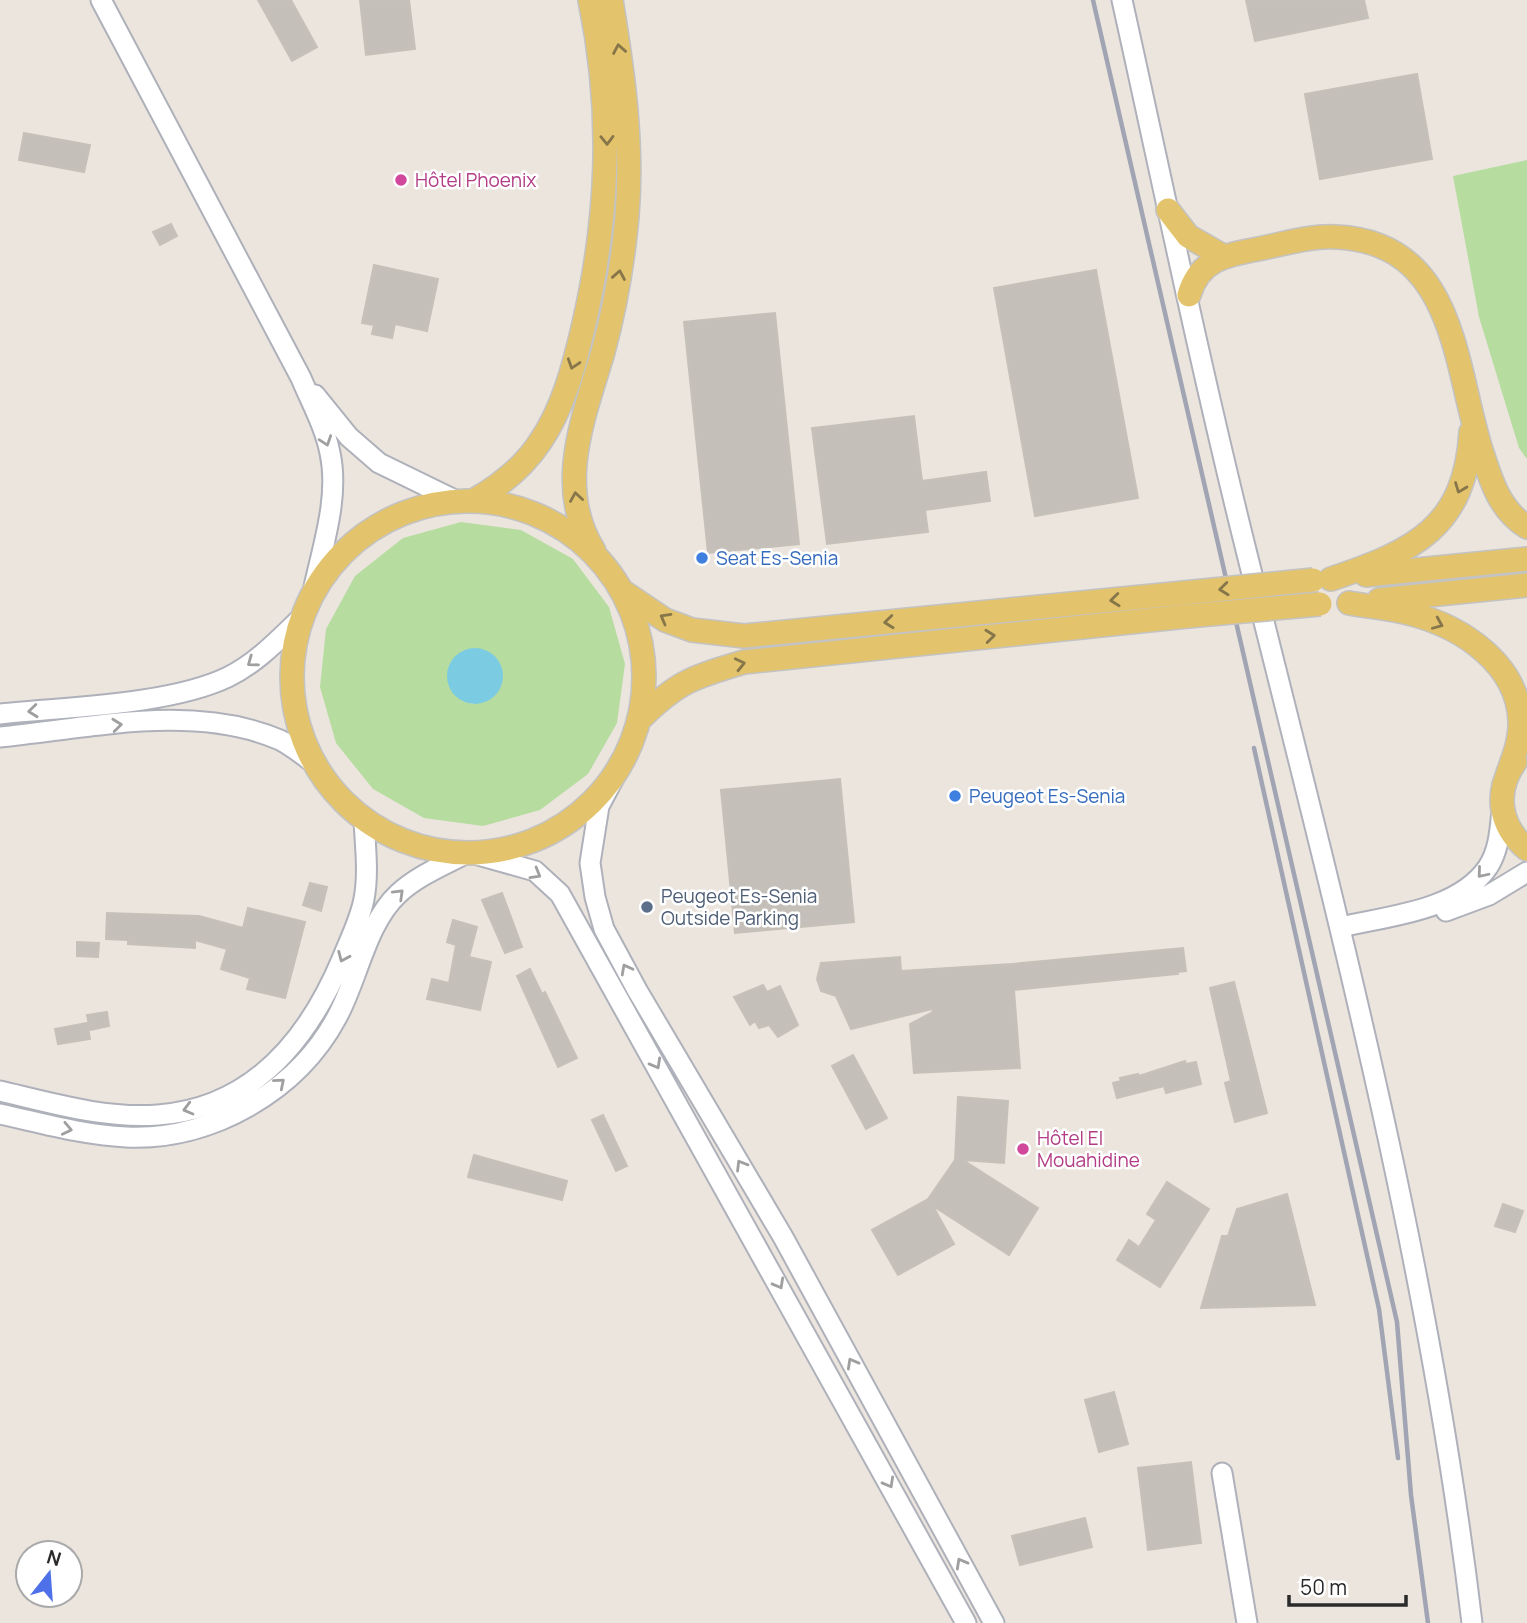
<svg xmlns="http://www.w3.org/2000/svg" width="1527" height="1623" viewBox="0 0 1527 1623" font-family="Manrope,sans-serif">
<rect width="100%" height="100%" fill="#ebe5de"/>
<path fill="#b7dca0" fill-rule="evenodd" d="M1527,160V459L1519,448L1479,317L1453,176Z
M461,522L521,530L573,559L609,607L625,664L617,723L588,774L540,810L483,826L424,818L373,789L336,743L320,687L326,629L355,576L403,538ZM497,659L503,677C495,694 491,702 471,704Z"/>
<path fill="#7bcbe3" d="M447 676a28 28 0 1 1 56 0a28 28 0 1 1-56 0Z"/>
<path fill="#c4bfb9" stroke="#c6c1b8" stroke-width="2" d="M258,0H291L317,47L292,61Z
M360,0H409L415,49L366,55Z
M1246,0H1364L1368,18L1255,41Z
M1417,74L1432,159L1320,179L1305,94Z
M24,133L90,145L84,172L19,160Z
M171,224L177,236L160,245L153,232Z
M374,265L438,279L427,331L395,324L392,338L372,334L374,325L362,323Z
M1096,270L1138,498L1035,516L994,288Z
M775,313L799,544L708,553L684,322Z
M914,416L922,481L986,472L990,501L925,510L928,532L827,544L812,428Z
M840,779L854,922L735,933L721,790Z
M310,883L327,887L321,911L303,905Z
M502,893L522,947L505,953L482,900Z
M248,908L305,922L285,998L247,989L250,978L221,969L227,949L195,940V948L128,944V940L106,939L107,913L199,916L243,928Z
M453,920L477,927L469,957L491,962L480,1010L427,999L432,979L449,983L456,945L447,942Z
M77,942L99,943L98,957L77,956Z
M1183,948L1186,971L1177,972L1178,974L1014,990L1020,1068L914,1073L910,1024L933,1012L932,1009L851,1029L836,996L821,991L817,979L821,963L900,957L901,971L1012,964Z
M530,969L542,994L545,992L577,1058L558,1067L517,976Z
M1234,982L1267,1113L1235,1122L1225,1083L1231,1081L1210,988Z
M763,985L767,992L780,986L798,1025L778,1037L769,1025L759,1028L755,1021L750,1025L734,997Z
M107,1012L109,1026L90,1030L87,1015Z
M87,1023L90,1039L58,1044L55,1029Z
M853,1055L887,1118L866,1129L832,1066Z
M1185,1061L1186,1064L1196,1062L1201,1084L1166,1093L1164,1086L1117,1098L1113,1083L1121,1081L1120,1078L1138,1074L1139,1076Z
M958,1097L1008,1101L1004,1163L963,1160L1038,1208L1009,1255L933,1206L954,1244L898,1275L872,1230L928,1199L955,1160Z
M603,1115L627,1166L616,1171L592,1120Z
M474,1155L567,1181L562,1200L468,1177Z
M1167,1182L1209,1209L1160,1287L1117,1260L1129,1240L1139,1247L1156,1220L1147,1214Z
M1287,1194L1315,1305L1201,1308L1222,1236H1228L1237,1209Z
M1503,1204L1523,1211L1515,1232L1495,1226Z
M1114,1392L1128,1444L1099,1452L1085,1400Z
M1191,1462L1201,1543L1148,1550L1138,1468Z
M1085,1518L1092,1547L1020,1565L1012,1536Z"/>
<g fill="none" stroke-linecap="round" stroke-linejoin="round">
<defs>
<path id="secondary" d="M101,0L301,378C311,402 325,427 330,453C340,499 321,551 312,596
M1122,0C1163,185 1201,370 1247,554C1335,907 1429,1261 1472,1623
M315,395L349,437L379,463L459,502
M0,714C66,707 170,705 228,677C257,663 280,638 303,616
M0,737C90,728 194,703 280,740C292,746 304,756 315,764
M617,772L599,806L590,863L595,897L604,929L637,990L783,1237L994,1623
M471,853L535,871L560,894L966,1623
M1446,911L1489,895L1527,872
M1341,927C1388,916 1458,911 1488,867C1499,850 1500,830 1502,810
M0,1091C51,1103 105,1119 158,1115C253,1108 308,1040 342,959C350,939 360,920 364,899C369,873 365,845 364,819
M0,1114C41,1123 83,1135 126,1137C210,1141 297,1092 337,1017C358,979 366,924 398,894C417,876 444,865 467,853
M1222,1473L1247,1623"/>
<path id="primary" d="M1168,210L1188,236L1223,256
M1189,295C1199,260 1225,255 1258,249C1284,244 1311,235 1337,237C1458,243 1454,370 1483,456C1492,484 1501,511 1527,527
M473,501C500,486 523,468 540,442C563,409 574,366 583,328C609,217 613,111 590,0
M292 677a176 176 0 1 1 352 0a176 176 0 1 1-352 0Z
M594,551C554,487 584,417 603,352C615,308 623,261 627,216C633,144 623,72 611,0
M1366,575L1527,559
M1331,579C1414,551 1465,528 1471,432
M622,591L665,620L692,630L744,636L1183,593
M1379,600L1527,585
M1349,603C1370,607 1392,608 1412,614C1462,627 1518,664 1520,721C1521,739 1514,756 1508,773
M640,719C677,682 693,677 744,662L1188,616
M1515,762C1494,792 1499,826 1527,849"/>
</defs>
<use href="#secondary" stroke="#aeb1ba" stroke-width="23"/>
<use href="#primary" stroke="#c3c3c3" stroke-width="26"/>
<use href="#secondary" stroke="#fff" stroke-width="19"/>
<use href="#primary" stroke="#e3c36b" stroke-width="23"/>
<path stroke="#a1a4b3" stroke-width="4.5" d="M1093,0L1397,1322L1411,1495L1428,1623
M1254,748L1379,1309L1398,1458"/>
<defs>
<path id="primary-bridge" d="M1183,593L1313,580
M1188,616L1320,604"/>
</defs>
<use href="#primary-bridge" stroke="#c3c3c3" stroke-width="26" stroke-linecap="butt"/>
<use href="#primary-bridge" stroke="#e3c36b" stroke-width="23"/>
</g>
<defs><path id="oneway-chevron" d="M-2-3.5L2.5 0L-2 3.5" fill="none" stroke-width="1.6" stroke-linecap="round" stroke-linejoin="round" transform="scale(1.75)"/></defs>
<g stroke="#86764a">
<use href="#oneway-chevron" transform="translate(619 49) rotate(-100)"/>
<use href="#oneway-chevron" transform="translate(607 140) rotate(89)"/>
<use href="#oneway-chevron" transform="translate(619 275) rotate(-80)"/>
<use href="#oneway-chevron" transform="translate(573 364) rotate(108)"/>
<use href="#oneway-chevron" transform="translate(1460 488) rotate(111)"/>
<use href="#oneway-chevron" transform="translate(576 497) rotate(-99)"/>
<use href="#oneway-chevron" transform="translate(1224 589) rotate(174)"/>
<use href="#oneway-chevron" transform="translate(1115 600) rotate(174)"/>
<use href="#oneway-chevron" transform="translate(665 618) rotate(-151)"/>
<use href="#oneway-chevron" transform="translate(889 622) rotate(174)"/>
<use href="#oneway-chevron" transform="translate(1438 624) rotate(23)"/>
<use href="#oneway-chevron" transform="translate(990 636) rotate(-6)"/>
<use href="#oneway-chevron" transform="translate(740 664) rotate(-13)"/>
</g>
<g stroke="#9f9f9f">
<use href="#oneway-chevron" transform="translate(326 441) rotate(71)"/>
<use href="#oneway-chevron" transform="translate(252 662) rotate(144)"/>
<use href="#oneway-chevron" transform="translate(33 711) rotate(174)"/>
<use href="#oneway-chevron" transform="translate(117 725) rotate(-6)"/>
<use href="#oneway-chevron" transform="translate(1482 873) rotate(130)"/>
<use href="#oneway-chevron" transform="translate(536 874) rotate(30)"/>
<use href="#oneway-chevron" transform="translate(399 894) rotate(-44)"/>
<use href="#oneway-chevron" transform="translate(343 957) rotate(113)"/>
<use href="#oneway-chevron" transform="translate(626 969) rotate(-118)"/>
<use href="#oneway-chevron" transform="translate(656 1064) rotate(61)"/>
<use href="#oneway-chevron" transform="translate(280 1083) rotate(-40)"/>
<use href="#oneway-chevron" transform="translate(188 1109) rotate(165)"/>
<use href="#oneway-chevron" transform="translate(67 1129) rotate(12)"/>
<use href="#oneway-chevron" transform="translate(741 1165) rotate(-121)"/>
<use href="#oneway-chevron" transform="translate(779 1284) rotate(61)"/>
<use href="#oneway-chevron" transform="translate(852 1363) rotate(-119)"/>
<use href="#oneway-chevron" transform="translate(889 1483) rotate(61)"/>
<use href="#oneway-chevron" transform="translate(961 1563) rotate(-119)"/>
</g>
<g fill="#d1479c" stroke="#fff" stroke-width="2.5">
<circle cx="401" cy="180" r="7"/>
<circle cx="1023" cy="1149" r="7"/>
</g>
<g fill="#3f7fe0" stroke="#fff" stroke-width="2.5">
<circle cx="702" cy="558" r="7"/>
<circle cx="955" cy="796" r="7"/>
</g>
<circle fill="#5c6f8a" stroke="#fff" stroke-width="2.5" cx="647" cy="907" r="7"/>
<g text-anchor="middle" stroke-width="5" stroke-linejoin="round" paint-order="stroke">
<g font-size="19" fill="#b23c85" stroke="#fff" text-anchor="start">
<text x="415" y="187">Hôtel Phoenix</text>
<text x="1037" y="1145">Hôtel El<tspan x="1037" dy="22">Mouahidine</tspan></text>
</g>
<g font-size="19" fill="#366cbe" stroke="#fff" text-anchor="start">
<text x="716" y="565">Seat Es-Senia</text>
<text x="969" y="803">Peugeot Es-Senia</text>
</g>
<g font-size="19" fill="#4e5e75" stroke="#fff" text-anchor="start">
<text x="661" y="903">Peugeot Es-Senia<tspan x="661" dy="22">Outside Parking</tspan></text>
</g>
</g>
<g transform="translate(49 1574) rotate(17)"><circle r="33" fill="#ffffff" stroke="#aaaaaa" stroke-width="2"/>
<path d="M0-5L12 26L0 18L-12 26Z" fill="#4e70e8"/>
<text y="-10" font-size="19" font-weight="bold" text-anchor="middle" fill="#2a2a2a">N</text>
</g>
<path d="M1289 1595v10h117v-10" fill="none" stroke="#2a2a2a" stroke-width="3.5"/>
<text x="1300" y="1595" font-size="21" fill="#2a2a2a" stroke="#ffffff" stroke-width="5" paint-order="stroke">50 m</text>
</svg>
